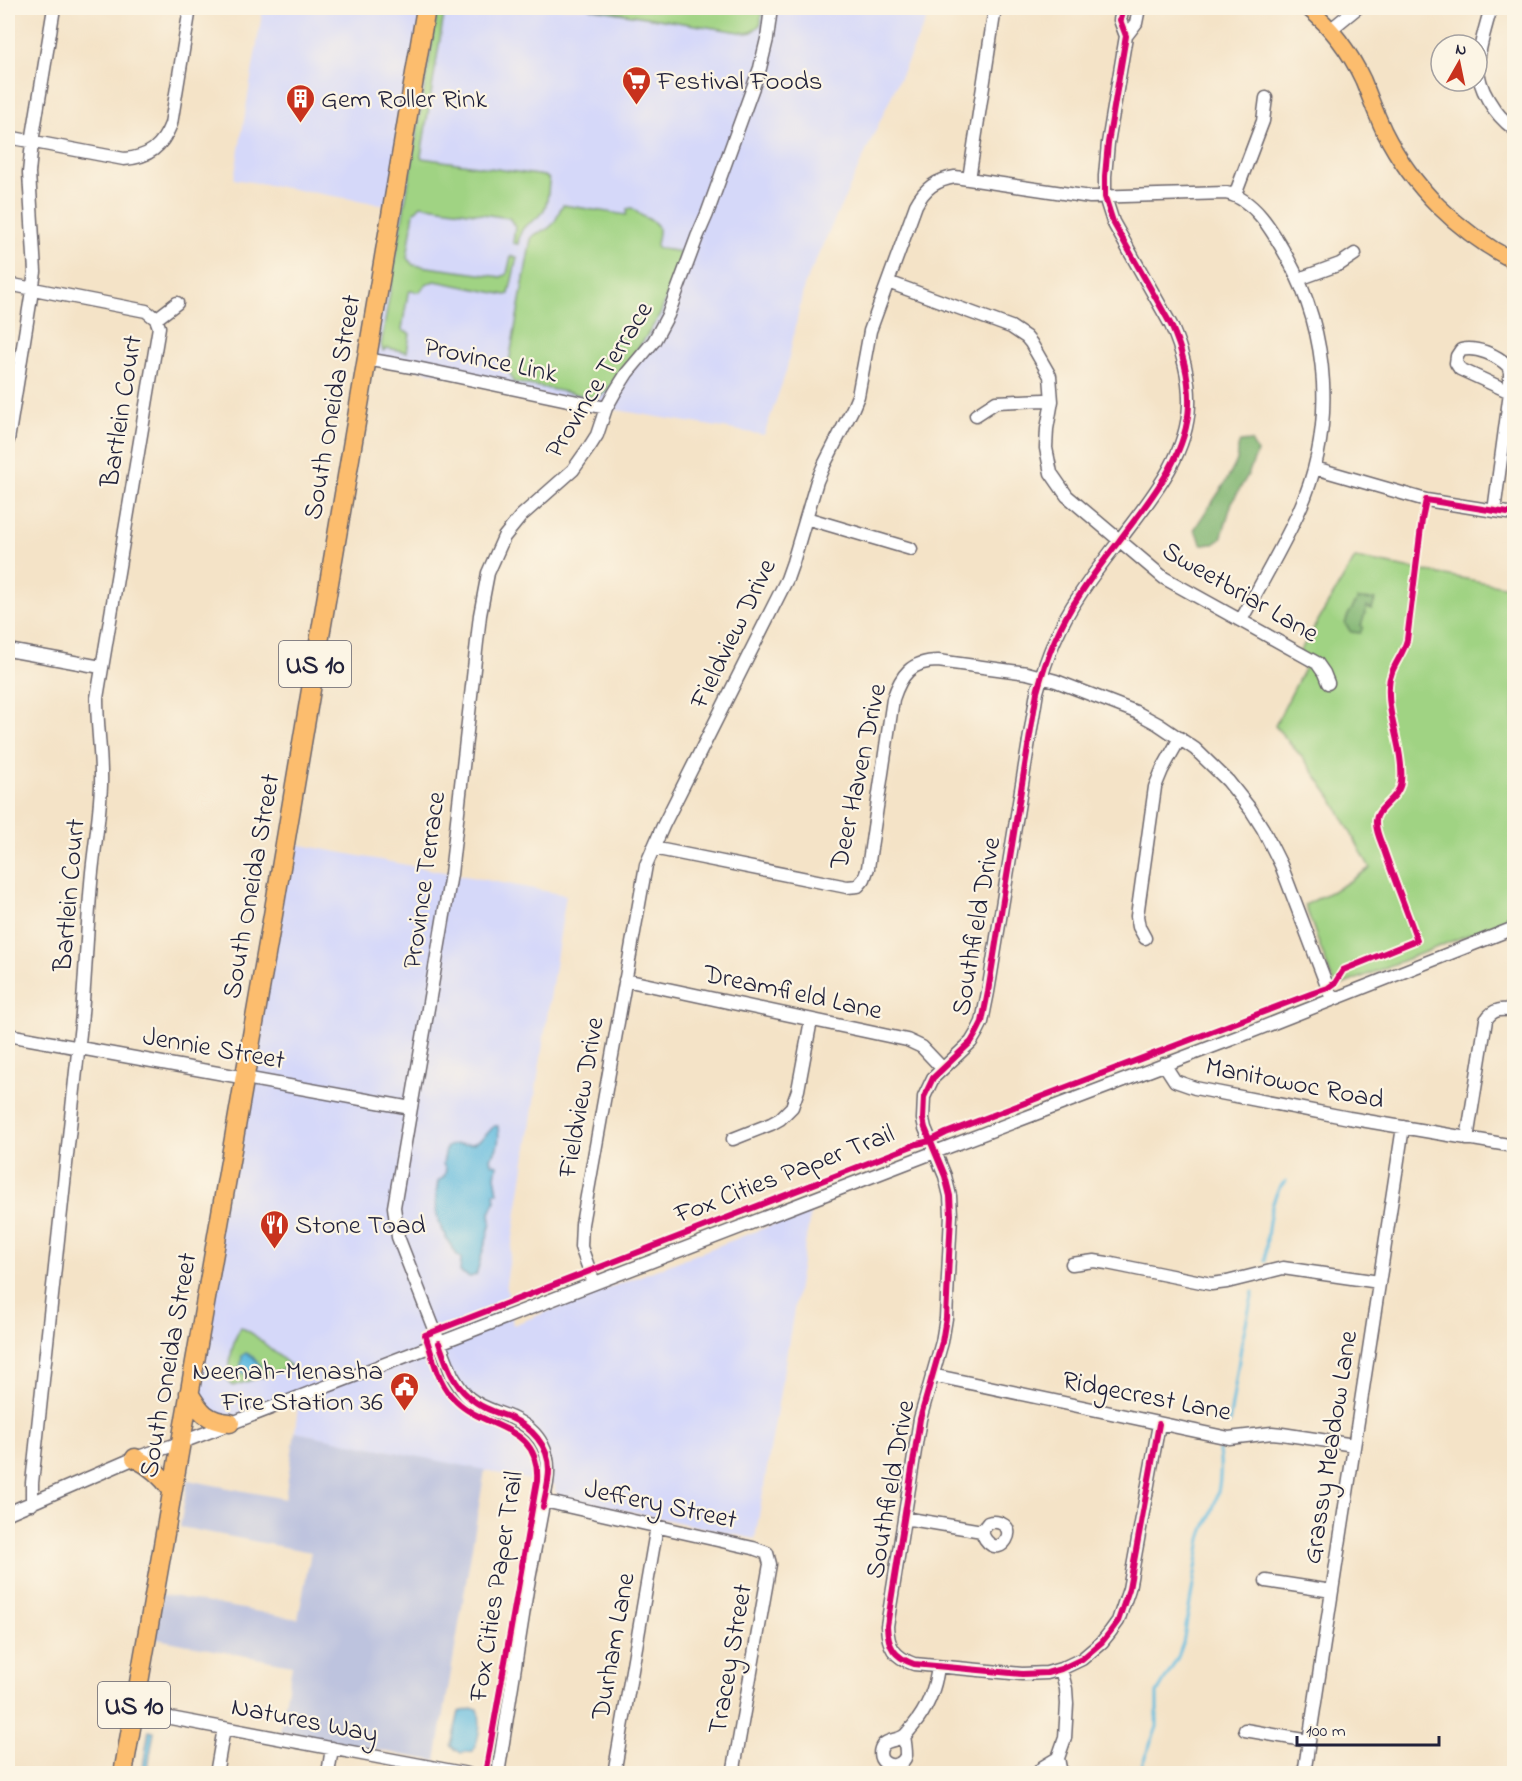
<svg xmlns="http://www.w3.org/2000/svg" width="1522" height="1781" viewBox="0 0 1522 1781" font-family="'Indie Flower',sans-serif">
<rect width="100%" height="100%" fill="#fcf5e5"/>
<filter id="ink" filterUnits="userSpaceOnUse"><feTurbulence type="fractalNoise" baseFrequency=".0167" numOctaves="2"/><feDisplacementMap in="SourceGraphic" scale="12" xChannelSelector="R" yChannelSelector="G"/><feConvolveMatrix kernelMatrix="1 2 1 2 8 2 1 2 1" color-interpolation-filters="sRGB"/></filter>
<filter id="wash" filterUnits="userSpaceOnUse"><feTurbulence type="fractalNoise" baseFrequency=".008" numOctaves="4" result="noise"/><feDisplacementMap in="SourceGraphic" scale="24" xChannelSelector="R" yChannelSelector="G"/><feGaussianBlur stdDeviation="1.35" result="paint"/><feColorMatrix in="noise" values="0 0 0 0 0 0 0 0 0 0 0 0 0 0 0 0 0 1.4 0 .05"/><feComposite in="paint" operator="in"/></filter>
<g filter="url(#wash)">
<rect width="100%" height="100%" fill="#f4e3c7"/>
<path fill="#d5d8f9" d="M263,8H932L804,286L786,372L764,435L606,408L366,359L392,206L234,179Z
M285,842L566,895L506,1283L513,1325L811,1210L755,1539L559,1496L555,1491V1485L295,1432L299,1398L230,1423L197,1406L222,1210Z"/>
<path fill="#bdc3de" d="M295,1432L485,1470L436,1761L280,1732L292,1665L147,1637L155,1593L298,1619L311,1552L180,1527L188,1480L285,1499Z"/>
<path fill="#a0d383" stroke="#617a5f" stroke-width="1.5" d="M438,8H445L421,156L422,158L544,176L548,178L549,181C548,191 548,207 541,214C529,228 522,219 518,244L513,243L515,226L509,218L421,205L414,212L407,258L413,265L501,277L507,274L511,256L517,257L509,294L506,295L435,281L426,284L420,292L410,291L408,293L402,329L403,331L409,333L410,334L407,352L387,348L383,351L381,345Z
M588,8H762L761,24L752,32L746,33Z
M563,205L626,215L627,209L632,208C636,211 640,215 644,217C662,225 659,227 656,245L657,248L681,252L682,254L660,315L646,337L606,392L596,398L513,382L508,368L531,239C536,230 545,233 551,226C558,220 558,211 563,205Z
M1355,558L1514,588V871L1508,919L1339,986L1332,979L1305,905L1342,886L1370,868L1333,800L1307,763L1275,726L1306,665L1296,658Z
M241,1327L253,1334L291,1366L267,1375L265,1377H261L233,1386L228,1381C230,1363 231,1342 241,1327Z"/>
<path fill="#80b571" stroke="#516c56" stroke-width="1.5" d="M1251,441L1257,452L1248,475L1232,502L1221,539L1214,544H1201L1199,537L1194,530C1208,506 1227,485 1237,460C1239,454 1236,448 1240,442Z
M1358,599L1375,600L1372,609L1367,607L1361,626L1363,627L1360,633L1351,632L1345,624L1348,615Z"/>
<path fill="#62bbdf" stroke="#426e8d" stroke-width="1.5" d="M494,1126H498V1128C500,1140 499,1150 490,1158L491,1163L497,1165L495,1176L498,1193H494L495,1202L490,1213L491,1223L476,1275L470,1277L460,1272L461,1258L457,1255L446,1238V1235C433,1221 435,1198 438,1181L444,1177L446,1169L443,1164L446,1148C456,1141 459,1146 470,1144C478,1144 489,1132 494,1126Z
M246,1353L252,1356L261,1367L244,1374L240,1372L242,1356Z
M472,1709H478C482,1723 479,1739 473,1751L461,1753L451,1746L459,1712Z
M149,1730L154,1731L147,1773H142Z"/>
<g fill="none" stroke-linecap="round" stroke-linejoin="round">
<path stroke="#62bbdf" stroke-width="3" d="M1265,1261C1267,1240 1268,1194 1286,1181
M1229,1424L1242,1341L1253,1292
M1141,1774L1143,1762L1157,1727V1693L1178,1657L1183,1643L1201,1539C1204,1528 1209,1519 1213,1508C1220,1492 1222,1469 1219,1451"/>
</g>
</g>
<g filter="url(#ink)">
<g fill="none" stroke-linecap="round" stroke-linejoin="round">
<defs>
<path id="minor" d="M1123,8L1120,20L1126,36L1108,143L1105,176V197L1113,222L1171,325C1182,350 1190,377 1189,405C1187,458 1149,500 1119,541C1105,559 1091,577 1079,596C1059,625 1046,658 1037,692L988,992L982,1022L977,1032L971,1042L933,1078L924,1097L923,1119L925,1128L945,1176L950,1196L951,1215L946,1318L942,1342L920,1419L887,1626C888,1647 894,1657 914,1664L1022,1674L1047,1673L1061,1669L1082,1659L1102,1642L1110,1632L1118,1621L1129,1589L1159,1424
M1491,8C1486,25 1480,44 1478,62C1476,87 1495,115 1514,129
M1330,30L1357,8
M1126,36L1136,23L1139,8
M8,137L124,159C149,157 162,147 171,124L190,8
M969,179L995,8
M1235,195L1263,121L1266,98
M1299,279L1340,264L1355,254
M888,282L1011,327L1026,337L1031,343L1050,376L1052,401L1047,429L1046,448L1051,473L1067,496L1164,578L1317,663L1324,673L1328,683
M8,284L146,311L156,319L159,327L97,698C97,727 102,756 101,785C100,814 95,843 92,872C87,923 86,973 81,1024L32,1483V1504
M156,319L177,303
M366,359L412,367L606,408
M976,415L996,402L1044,400L1052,401
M8,440L35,272L29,173L32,142L54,8
M1315,468L1426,500L1514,514
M1494,511L1510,392V372L1508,366C1497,355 1476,346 1461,350L1457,356L1456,363L1460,369L1510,392
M806,518L911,549
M8,650L101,667
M653,848L847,887L858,886L864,879L868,868L893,699C901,675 911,661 938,661L1027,673L1056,681L1136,712L1158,724L1195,749L1228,781L1251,810L1263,829L1281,865L1332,999
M1145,938L1139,927L1137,916L1155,787L1162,770L1180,738
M625,980L907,1040L922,1047L942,1068
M8,1035L411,1108
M1164,1064L1175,1081L1195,1088L1349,1118L1514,1146
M733,1139L771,1124L780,1119L792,1107L798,1090L811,1020
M1467,1139L1486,1020C1493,1008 1503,1009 1514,1011
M1072,1264L1094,1261L1107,1263L1211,1284L1227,1282L1283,1268L1379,1282
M594,1283L581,1247L582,1224L646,865L663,826L787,579L793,562L817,481L824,465L853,408L858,396L870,331L916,205C925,188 936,180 955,177L1090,197L1226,193C1255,199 1273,232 1287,257C1330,335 1336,429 1299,511C1282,548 1261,584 1241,620
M932,1375L1229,1438L1272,1433L1282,1434L1354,1445
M544,1501L753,1548L767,1553L770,1564L733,1774
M8,1513L135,1458L180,1443L935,1152L1248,1033L1514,928
M904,1518L982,1531C984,1542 997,1554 1006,1540C1014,1527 999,1519 988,1523L982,1531
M1266,1581L1332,1591
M133,1711L468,1774
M1245,1730L1309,1741
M904,1736C905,1742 906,1749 906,1755C904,1765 891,1768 884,1762C879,1758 879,1750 883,1745C888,1739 897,1741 904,1736C907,1734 910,1729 913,1726C928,1708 935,1690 938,1667
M216,1774L224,1728
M328,1774L332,1748
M498,1774L527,1590L547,1483C552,1453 540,1431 512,1418C498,1412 481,1408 469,1398C462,1392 457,1383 452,1375L398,1237L394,1207L451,874L480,615L488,573L504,537L521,516L573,470L590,446L597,435L606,408L615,392L627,373L654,341L668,315L697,237L707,214L760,68L767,39L771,8
M614,1774L657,1526
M1037,1774L1043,1767L1058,1758
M1061,1774L1058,1758L1065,1738L1067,1704L1066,1689L1061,1669
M1304,1774L1403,1127"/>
<path id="major" d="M1308,8C1331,27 1350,52 1363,80C1370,97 1376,114 1384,131C1412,187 1458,232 1514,261"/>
<path id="highway" d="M189,1393C200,1412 207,1421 230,1423
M135,1458C151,1466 162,1476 172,1490
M123,1774L273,915L426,8"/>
</defs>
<use href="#minor" stroke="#6c666c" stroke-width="15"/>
<use href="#major" stroke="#6c666c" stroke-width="18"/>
<use href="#highway" stroke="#6c666c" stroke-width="21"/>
<use href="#minor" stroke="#fff" stroke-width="12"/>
<use href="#major" stroke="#fcbd6e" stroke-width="15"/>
<use href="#highway" stroke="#fcbd6e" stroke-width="18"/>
<defs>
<path id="cycleway" d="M1123,8L1120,20L1126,36L1108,143L1105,176V197L1113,222L1171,325C1182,350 1190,377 1189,405C1187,458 1149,500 1119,541C1105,559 1091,577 1079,596C1059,625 1046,658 1037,692L988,992L982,1022L977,1032L971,1042L933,1078L924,1097L923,1119L925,1128L945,1176L950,1196L951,1215L946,1318L942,1342L920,1419L887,1626C888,1647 894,1657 914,1664L1022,1674L1047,1673L1061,1669L1082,1659L1102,1642L1110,1632L1118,1621L1129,1589L1159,1424
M439,1343C446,1362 452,1383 468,1396C479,1407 495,1412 509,1417C531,1427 549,1445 549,1470C549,1482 545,1495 543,1507
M485,1774L537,1481C541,1424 487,1431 456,1401C437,1384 434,1358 425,1335L917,1144L930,1141L946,1133L1313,993L1328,988L1335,983L1343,970L1417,940C1407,911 1395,882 1385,853C1382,844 1376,833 1376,823C1374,808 1399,800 1401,782C1404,749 1387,718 1389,686C1389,669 1403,656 1407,640L1422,519L1426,500L1514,514"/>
</defs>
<use href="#cycleway" stroke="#fcf5e5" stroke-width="10"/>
<use href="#cycleway" stroke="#d6006c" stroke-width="6"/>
</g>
</g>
<defs>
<symbol id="supermarket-pin" viewBox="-11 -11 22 30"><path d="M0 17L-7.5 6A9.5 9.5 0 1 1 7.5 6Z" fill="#c8321e" stroke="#fcf5e5"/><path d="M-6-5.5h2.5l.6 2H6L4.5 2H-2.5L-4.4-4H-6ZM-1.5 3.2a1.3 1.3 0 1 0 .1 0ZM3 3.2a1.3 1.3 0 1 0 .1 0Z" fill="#fff"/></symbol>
<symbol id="building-pin" viewBox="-11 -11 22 30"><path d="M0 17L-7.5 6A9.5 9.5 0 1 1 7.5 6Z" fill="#c8321e" stroke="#fcf5e5"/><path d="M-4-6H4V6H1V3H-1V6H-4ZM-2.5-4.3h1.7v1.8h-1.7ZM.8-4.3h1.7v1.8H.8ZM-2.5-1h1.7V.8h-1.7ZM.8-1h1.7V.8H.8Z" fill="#fff"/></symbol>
<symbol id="restaurant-pin" viewBox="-11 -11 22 30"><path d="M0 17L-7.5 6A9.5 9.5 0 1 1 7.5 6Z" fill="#c8321e" stroke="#fcf5e5"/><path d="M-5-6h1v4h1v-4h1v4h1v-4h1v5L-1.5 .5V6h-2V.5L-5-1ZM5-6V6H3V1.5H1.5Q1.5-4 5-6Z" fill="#fff"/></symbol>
<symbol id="civic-pin" viewBox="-11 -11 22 30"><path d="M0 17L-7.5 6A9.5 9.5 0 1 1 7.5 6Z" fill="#c8321e" stroke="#fcf5e5"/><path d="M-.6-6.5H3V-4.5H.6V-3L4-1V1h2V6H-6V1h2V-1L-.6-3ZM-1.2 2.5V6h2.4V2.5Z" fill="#fff"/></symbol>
</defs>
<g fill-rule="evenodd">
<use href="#supermarket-pin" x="620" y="64" width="33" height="45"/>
<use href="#building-pin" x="284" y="82" width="33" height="45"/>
<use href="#restaurant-pin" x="258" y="1208" width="33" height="45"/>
<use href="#civic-pin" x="388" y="1370" width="33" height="45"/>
</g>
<g text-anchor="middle" stroke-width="4.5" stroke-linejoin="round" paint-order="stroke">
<g fill="#fcf5e5" stroke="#63616e" stroke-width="1.5">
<rect x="279" y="641" width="72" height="46" rx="4.5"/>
<rect x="98" y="1682" width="72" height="46" rx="4.5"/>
</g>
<g font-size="26" font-weight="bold" fill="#22223b">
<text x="315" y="673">US 10</text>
<text x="134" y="1714">US 10</text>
</g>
<g font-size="27" fill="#22223b" stroke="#fcf5e5" text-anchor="start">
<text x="657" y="89">Festival Foods</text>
<text x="321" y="107">Gem Roller Rink</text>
<text x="295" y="1233">Stone Toad</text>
<text x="383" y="1379" text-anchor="end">Neenah-Menasha<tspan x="383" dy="31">Fire Station 36</tspan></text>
</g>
<g font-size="27" fill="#22223b" stroke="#fcf5e5">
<text transform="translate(491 359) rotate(12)" y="9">Province Link</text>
<text transform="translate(598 379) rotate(-58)" y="9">Province Terrace</text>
<text transform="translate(331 407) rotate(-80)" y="9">South Oneida Street</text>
<text transform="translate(120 411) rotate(-81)" y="9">Bartlein Court</text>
<text transform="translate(1241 591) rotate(30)" y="9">Sweetbriar Lane</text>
<text transform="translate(732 633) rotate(-64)" y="9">Fieldview Drive</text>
<text transform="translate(857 776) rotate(-78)" y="9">Deer Haven Drive</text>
<text transform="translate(423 880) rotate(-82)" y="9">Province Terrace</text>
<text transform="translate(250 886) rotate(-80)" y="9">South Oneida Street</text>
<text transform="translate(68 895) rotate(-85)" y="9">Bartlein Court</text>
<text transform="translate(975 926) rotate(-80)" y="9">Southfield Drive</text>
<text transform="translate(793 991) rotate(12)" y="9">Dreamfield Lane</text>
<text transform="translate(214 1047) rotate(10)" y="9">Jennie Street</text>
<text transform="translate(1295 1082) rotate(11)" y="9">Manitowoc Road</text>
<text transform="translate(580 1097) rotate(-80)" y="9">Fieldview Drive</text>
<text transform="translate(784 1173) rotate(-21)" y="9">Fox Cities Paper Trail</text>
<text transform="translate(167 1365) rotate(-80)" y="9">South Oneida Street</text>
<text transform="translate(1147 1395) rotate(11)" y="9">Ridgecrest Lane</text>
<text transform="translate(1329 1447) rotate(-81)" y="9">Grassy Meadow Lane</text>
<text transform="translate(889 1489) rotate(-80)" y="9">Southfield Drive</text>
<text transform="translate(661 1503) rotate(12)" y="9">Jeffery Street</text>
<text transform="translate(495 1586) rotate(-81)" y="9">Fox Cities Paper Trail</text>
<text transform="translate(612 1646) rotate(-80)" y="9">Durham Lane</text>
<text transform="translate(729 1659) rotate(-80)" y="9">Tracey Street</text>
<text transform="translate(305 1719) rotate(11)" y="9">Natures Way</text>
</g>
</g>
<rect width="1522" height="1781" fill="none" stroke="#fcf5e5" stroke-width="30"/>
<g transform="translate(1459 63) rotate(9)"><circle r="28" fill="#fcf5e5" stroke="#a5a1a1" stroke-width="1.5"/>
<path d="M0-4.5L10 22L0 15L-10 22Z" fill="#c8321e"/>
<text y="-9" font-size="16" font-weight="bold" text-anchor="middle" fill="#22223b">N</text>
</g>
<path d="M1297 1736v9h142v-9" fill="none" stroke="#22223b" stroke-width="3"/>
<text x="1306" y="1736" font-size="18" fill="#22223b" stroke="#fcf5e5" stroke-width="4.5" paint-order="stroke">100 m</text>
</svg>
